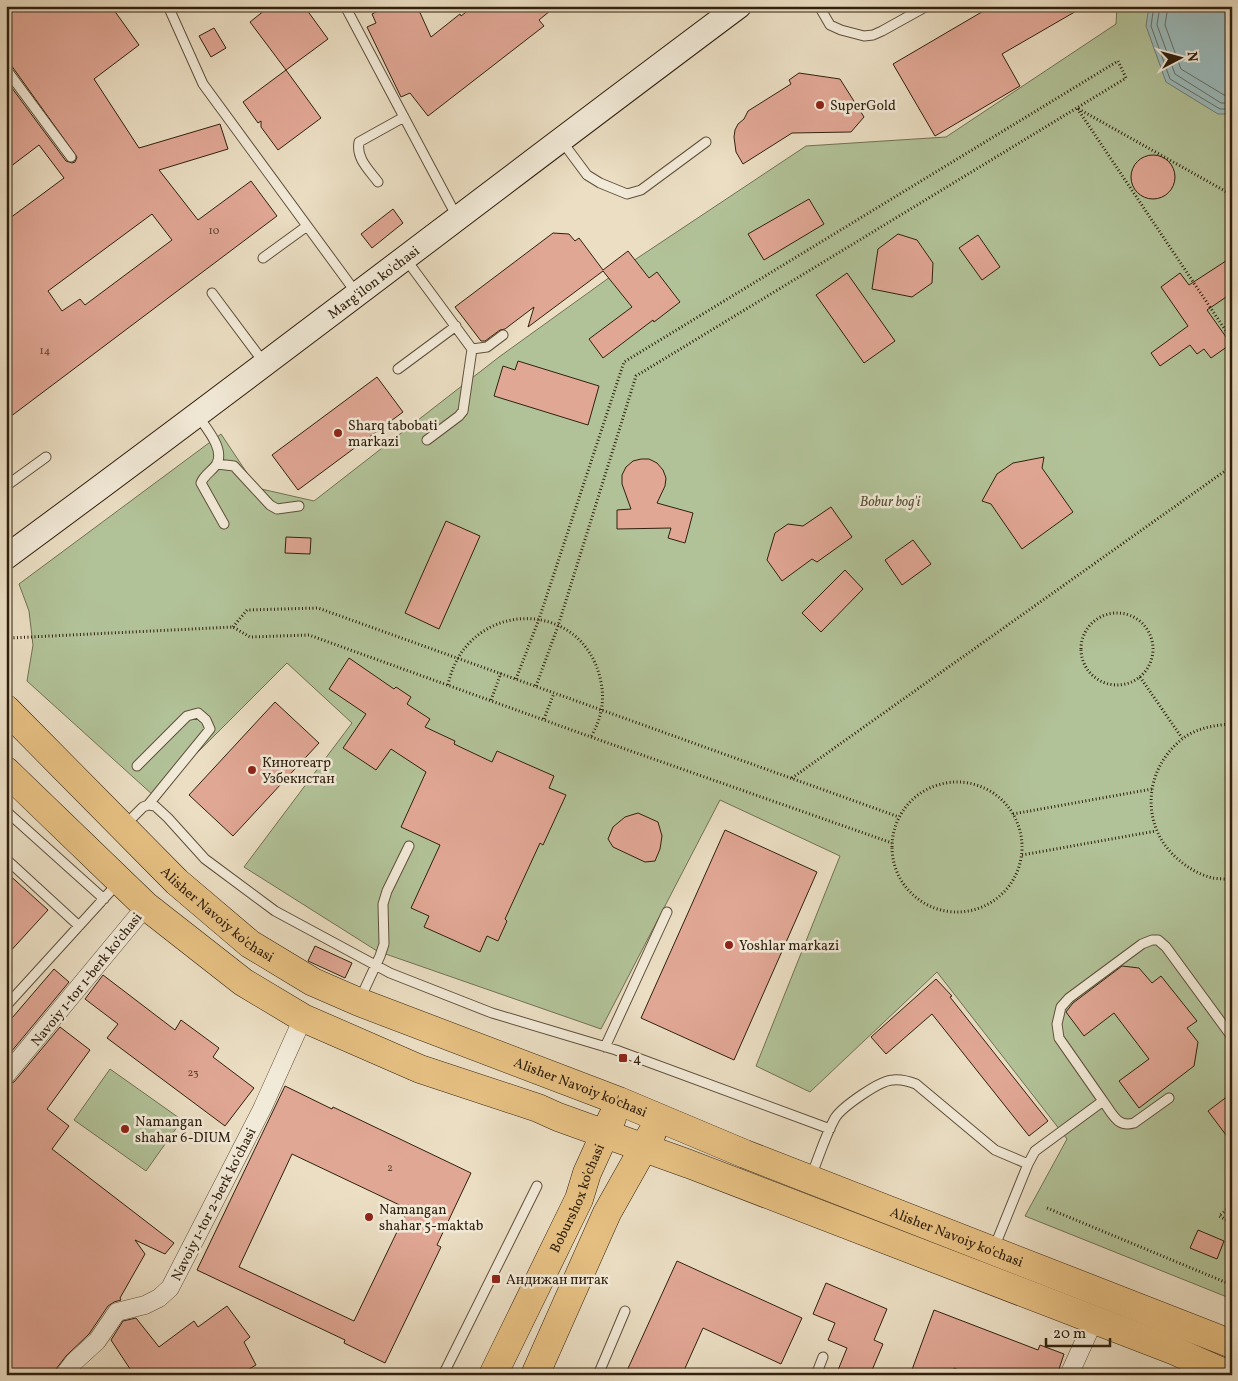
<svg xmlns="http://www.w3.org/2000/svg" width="1238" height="1381" viewBox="0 0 1238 1381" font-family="Vollkorn,serif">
<rect width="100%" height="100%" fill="#ebdec3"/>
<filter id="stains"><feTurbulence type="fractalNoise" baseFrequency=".004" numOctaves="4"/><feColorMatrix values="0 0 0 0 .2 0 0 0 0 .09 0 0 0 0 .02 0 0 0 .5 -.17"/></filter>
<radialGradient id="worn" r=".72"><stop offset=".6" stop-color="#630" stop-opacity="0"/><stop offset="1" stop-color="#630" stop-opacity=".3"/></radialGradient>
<path fill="#b2c298" stroke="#717153" d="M1117,6H1232V1299L1025,1216L1067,1139L937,972L810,1092L756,1066L840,856L720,800L601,1029L377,951L244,867L352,723L287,663L154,796L27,681L33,645L29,611L19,584L221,434L257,488L314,501L499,357L624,267L806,146L946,137L1116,24Z
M110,1069L182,1120L146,1171L74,1120Z"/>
<path fill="#9bbbbc" stroke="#707d76" d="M1149,6H1232V114H1218L1166,82L1146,26Z"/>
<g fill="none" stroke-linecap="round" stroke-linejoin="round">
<path stroke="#666e65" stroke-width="1" d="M1154,6L1151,26L1170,79L1220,109H1232
M1160,6L1157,25L1175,74L1221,103H1232
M1168,6L1165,25L1181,69L1224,95L1232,96"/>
</g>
<path fill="#e1a795" stroke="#30200e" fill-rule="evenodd" d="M6,6H111L139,45L94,79L139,148L220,124L228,149L159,170L198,220L251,181L277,216L6,420V221L64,178L39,145L6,170V80L66,161L72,163L75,162L77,157L11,65L6,63ZM152,214L172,240L85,305L80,299L62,311L48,291Z
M270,6H304L328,39L286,70L250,22Z
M388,6H417L431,37L460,14L461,16L474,6H556L539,20L544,26L428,116L410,93L401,97L367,27L376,23L372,14Z
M992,6H1085L1002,54L1020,86L935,136L893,64Z
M214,28L226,48L211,57L199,36Z
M286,70L321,118L278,150L261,127V121L258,123L243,102Z
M799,73L840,79L864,117L851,132L792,133L743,164L736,152L734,137L735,130L738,124L744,119L748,111L791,84L789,80Z
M1131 177a22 22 0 1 1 44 0a22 22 0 1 1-44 0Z
M809,199L824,224L764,260L748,234Z
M393,209L403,223L372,248L361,234Z
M553,233L569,234L575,241L579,238L603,270L628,251L649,278L657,272L680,302L654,322L653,320L603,358L589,339L632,307L603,271L528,327L534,307L505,329L500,330L485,341H481L455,307Z
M898,234L917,240L933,263L932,283L912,297L872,289L878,249Z
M978,235L1000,267L982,280L959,248Z
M1232,257V293L1207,310L1231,344L1211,358L1204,349L1197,354L1190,345L1160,366L1151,353L1188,326L1161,287L1180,273L1189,285Z
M847,273L895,341L864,363L816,295Z
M518,361L599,386L588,425L494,396L503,366L515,370Z
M377,377L403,412L298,490L272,455Z
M1044,457L1042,468L1073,512L1022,549L991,504L982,501L997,474L1013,463Z
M641,459H649L657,463L663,470L666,478L665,486L657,503L693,513L685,543L668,538L671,528L617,529V510L631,509L622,484V475L626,467L633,461Z
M831,507L852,537L817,562L812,559L782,581L767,560L775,533L788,524L803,526Z
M446,521L480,536L439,629L405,613Z
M286,537L311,538L310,554L285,553Z
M913,540L931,564L902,585L885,560Z
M845,570L863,589L821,632L802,613Z
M349,658L394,689L396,687L411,697L407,704L430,719L425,727L455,741L454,744L492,762L497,751L554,776L549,788L566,795L543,845L540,843L505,919L507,921L498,941L487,936L480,952L424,927L429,916L411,908L440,845L401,827L426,772L391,749L376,770L343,748L366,714L329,689Z
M275,702L319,743L233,836L189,795Z
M638,813L658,822L662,836L660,849L655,861L645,862L613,847L608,839L613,827L625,817Z
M725,830L817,872L734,1060L641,1018Z
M6,872L48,910L6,956Z
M315,946L352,963L345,978L308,961Z
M1122,966L1139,968L1152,983L1161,976L1197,1021L1187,1028L1198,1042L1194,1066L1139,1108L1119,1081L1149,1059L1114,1013L1084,1036L1066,1012L1073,1003Z
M54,969L69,982L6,1058V1025Z
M103,975L175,1030L181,1020L219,1048L213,1057L254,1088L225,1126L107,1038L118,1024L85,999Z
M936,979L952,996L950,997L1048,1121L1029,1136L932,1014L886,1054L871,1037Z
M60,1027L90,1050L47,1109L69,1126L52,1149L174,1243L165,1254L135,1240L145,1254L120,1298L121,1300L114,1302L108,1306L89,1334L66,1356L56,1369L54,1375H6V1085L14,1082Z
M285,1086L332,1109L333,1107L471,1173L437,1245L441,1247L385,1363L344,1343L345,1340L197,1270ZM292,1154L408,1209L354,1321L239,1267Z
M1232,1093V1143L1208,1111Z
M1198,1230L1224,1241L1217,1259L1190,1248Z
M677,1261L802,1318L781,1364L703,1328L682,1375H625Z
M826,1283L887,1309L874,1340L883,1344L870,1375H836L847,1348L828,1340L835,1323L813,1314Z
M227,1306L250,1337L244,1342L256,1365L239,1375H134L111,1340L123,1321L136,1318L159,1347L194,1321L198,1327Z
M934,1310L1038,1350L1040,1345L1064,1354L1057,1375H971L954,1368L951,1375H910Z"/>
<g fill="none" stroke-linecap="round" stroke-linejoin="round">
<defs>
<path id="service" d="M168,6L203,84L357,294
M345,6L457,217
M819,6L830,25L841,30L864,36L873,35L882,31L927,6
M6,69L71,157
M561,140L587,175L600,183L627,194L641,190L706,142
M378,182C368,169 356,158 359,142L404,117
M263,258L307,226
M405,258L472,349L463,411L459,416L427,440
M212,293L265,364
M472,349L487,347L503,335
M398,369L456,326
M198,416C206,428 226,450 216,465C211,472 204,475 201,483L224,524
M217,464L234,466L270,505L277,509L299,506
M6,486L46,457
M137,766L187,716L198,713L206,720L210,729L148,805
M6,811L104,899
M124,826L143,807L148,805L155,806L168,818L205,859L275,911L390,973L492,1013L616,1050L830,1129
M6,859L79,926
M360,999L380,956L384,944L383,904L387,891L409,846
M6,1006L118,883
M605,1047L667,912
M1103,1101C1112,1113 1117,1128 1134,1123L1169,1098
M1028,1164L1035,1151L1103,1101L1059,1038L1057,1024L1061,1007L1069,998L1142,944L1152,940H1158L1166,947L1232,1037
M811,1176C819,1157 825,1136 835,1118C842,1107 880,1080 893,1080C901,1079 908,1081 916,1084L995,1150L1028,1164L994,1248
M443,1375L537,1186
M598,1375L625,1311
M816,1375L823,1357"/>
<path id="minor" d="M6,1075L146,906
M64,1375L74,1362L97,1341L117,1312L145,1305L159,1298L170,1288L262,1109L303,1018
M1069,1375L1094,1320"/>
<g id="secondary">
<path id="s1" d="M6,557C252,376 494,189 739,6"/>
</g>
<g id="primary">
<path id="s2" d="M6,709L177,882L250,944L313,982L359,1002L619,1101L745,1154L1232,1344"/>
<path d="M6,771L146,906L243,982L303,1018L420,1069L538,1108L558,1117L689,1164L1175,1351L1229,1375"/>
<path id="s3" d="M493,1375L579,1199L587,1173L612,1118"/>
<path d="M535,1375L607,1213L652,1133"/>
</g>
</defs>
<use href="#service" stroke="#5f503b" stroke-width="11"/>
<use href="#minor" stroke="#5f503b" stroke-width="19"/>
<use href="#secondary" stroke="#30200e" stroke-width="26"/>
<use href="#primary" stroke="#30200e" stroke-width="29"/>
<path stroke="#30200e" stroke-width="3" stroke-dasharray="1 2.5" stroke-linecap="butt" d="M1232,195L1077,108L1232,340
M1081 649a36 36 0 1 1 72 0a36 36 0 1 1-72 0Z
M233,627L247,610L318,608L899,817
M10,638L233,627L250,637L309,635L591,737L892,843
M1140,677L1182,738
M516,679L539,619L624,362L1118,61L1126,78L636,376L558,626L536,686
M448,685C466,598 584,596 601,682C605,702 601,719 591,737
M491,700L501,673
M544,719L554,693
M1232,724C1215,725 1195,728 1181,740C1143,771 1140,828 1179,860C1188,868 1200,875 1213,878C1218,879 1226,879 1232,879
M792,778L1232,466
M892 847a65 65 0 1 1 130 0a65 65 0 1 1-130 0Z
M1013,814L1152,789
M1022,855L1156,831
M1232,1205L1219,1216L1232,1223
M1047,1208L1232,1285"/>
<use href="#service" stroke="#f2ead8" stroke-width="9"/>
<use href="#minor" stroke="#f2ead8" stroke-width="18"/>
<use href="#secondary" stroke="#f2ead8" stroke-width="24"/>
<use href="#primary" stroke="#e6bf82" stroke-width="28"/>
</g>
<g fill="#8f2418" stroke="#f2ead8" stroke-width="2">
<circle cx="820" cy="105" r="5"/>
<circle cx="338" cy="433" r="5"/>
<circle cx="252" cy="770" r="5"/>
<circle cx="729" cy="945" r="5"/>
<rect x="618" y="1053" width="10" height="10" rx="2.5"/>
<circle cx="125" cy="1129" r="5"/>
<circle cx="369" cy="1217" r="5"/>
<rect x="491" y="1274" width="10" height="10" rx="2.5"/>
</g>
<g text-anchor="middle" stroke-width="5" stroke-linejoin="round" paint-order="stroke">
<g font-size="11" fill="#5c4230">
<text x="214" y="234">10</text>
<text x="45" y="354">14</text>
<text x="193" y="1076">23</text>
<text x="390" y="1171">2</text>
</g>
<g font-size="14" fill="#30200e" stroke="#f2ead8" text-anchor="start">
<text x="830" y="110">SuperGold</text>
<text x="348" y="430">Sharq tabobati<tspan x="348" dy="16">markazi</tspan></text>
<text x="262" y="767">Кинотеатр<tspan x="262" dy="16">Узбекистан</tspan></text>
<text x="739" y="950">Yoshlar markazi</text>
<text x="633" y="1063">4</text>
<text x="135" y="1126">Namangan<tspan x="135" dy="16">shahar 6-DIUM</tspan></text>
<text x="379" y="1214">Namangan<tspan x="379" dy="16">shahar 5-maktab</tspan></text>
<text x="506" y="1284">Андижан питак</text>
</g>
<g font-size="14" fill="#30200e" stroke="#f2ead8">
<text dy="5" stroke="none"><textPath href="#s1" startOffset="459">Marg'ilon ko'chasi</textPath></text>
<text dy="5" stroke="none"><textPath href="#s2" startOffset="295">Alisher Navoiy ko'chasi</textPath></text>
<text transform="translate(86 979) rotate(-51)" y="5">Navoiy 1-tor 1-berk koʻchasi</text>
<text dy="5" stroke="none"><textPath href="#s2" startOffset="700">Alisher Navoiy ko'chasi</textPath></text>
<text dy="5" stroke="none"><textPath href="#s3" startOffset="196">Boburshox ko'chasi</textPath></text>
<text transform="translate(213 1204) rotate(-63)" y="5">Navoiy 1-tor 2-berk koʻchasi</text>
<text dy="5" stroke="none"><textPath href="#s2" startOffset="1105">Alisher Navoiy ko'chasi</textPath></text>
</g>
<g font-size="14" font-style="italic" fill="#575137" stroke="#f2ead8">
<text x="890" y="506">Bobur bog'i</text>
</g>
</g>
<rect width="1238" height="1381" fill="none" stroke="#ebdec3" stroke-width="25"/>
<rect x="8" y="8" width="1223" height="1366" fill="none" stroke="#30200e" stroke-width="2.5"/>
<rect x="12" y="12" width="1213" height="1356" fill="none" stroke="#30200e"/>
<g transform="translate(1180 58) rotate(84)" stroke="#f2ead8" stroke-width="4" paint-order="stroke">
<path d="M0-4L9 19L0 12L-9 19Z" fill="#30200e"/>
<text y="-8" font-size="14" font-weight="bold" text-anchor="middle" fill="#30200e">N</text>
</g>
<path d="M1046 1338v8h64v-8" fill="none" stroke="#30200e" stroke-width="2.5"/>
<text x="1053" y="1338" font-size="15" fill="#30200e" stroke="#f2ead8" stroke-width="4" paint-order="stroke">20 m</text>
<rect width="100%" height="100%" filter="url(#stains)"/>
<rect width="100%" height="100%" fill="url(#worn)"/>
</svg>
